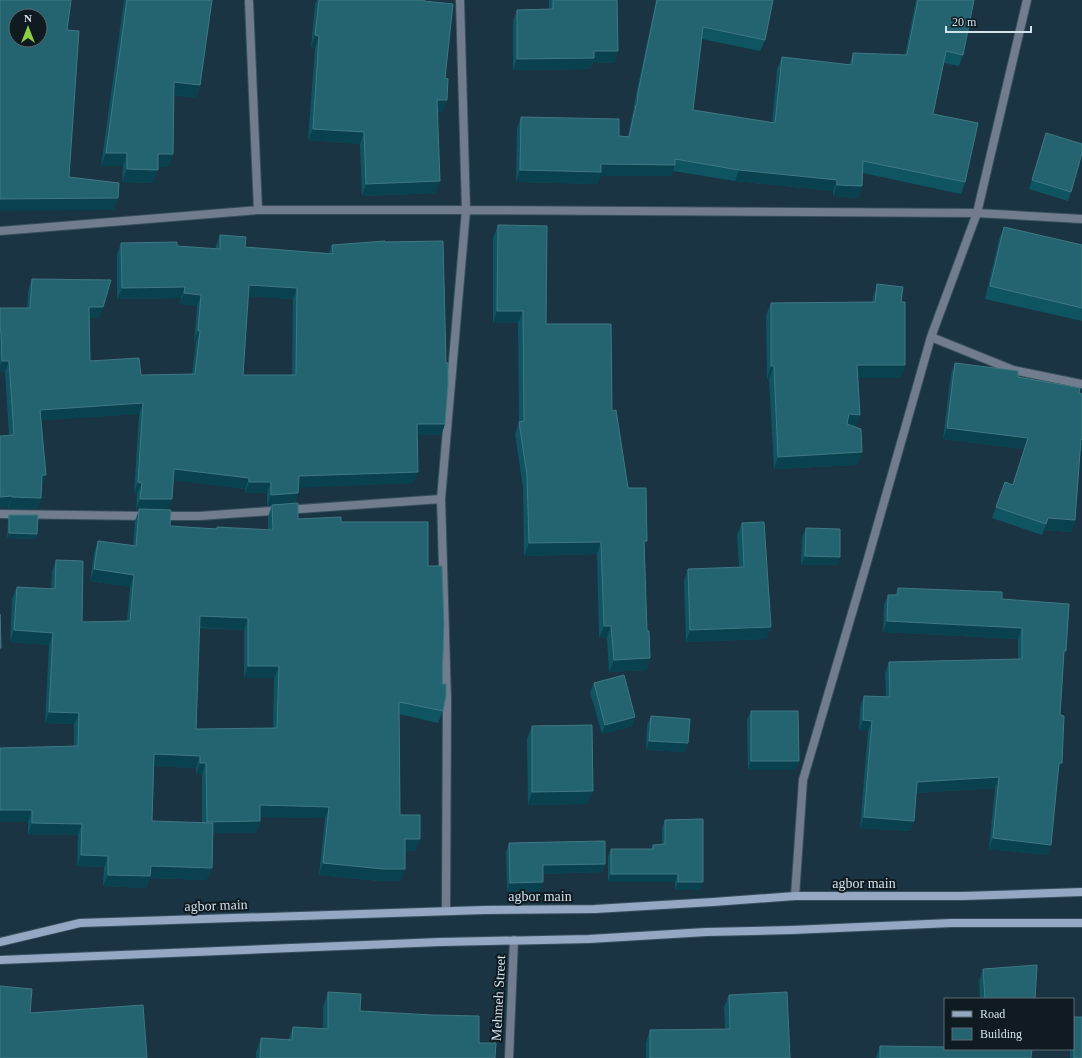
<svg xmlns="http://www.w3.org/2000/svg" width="1082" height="1058" viewBox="0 0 1082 1058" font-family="Georgia,serif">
<rect width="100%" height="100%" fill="#1a3443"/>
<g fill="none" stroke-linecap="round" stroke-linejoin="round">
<defs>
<path id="street" d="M249,2L258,210
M0,231L258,210H466L977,213L1082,219
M931,337L1013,370L1082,384
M0,514L147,516
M161,516H199L441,499
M795,896L803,780L867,562L931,337L977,213L1027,0
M446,911L447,700L441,499L466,210L460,0
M509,1058L514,940"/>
<path id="secondary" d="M0,942L80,923L484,910L595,909L713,902L795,896H963L1082,892
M0,960L440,942L589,939L706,932L792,930L951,923H1082"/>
</defs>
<use href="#street" stroke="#38505e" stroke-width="10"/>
<use href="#secondary" stroke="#38505e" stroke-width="10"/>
<use href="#street" stroke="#717d8e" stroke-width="8"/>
<use href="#secondary" stroke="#94a8c3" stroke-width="8"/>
</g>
<path fill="#0f5561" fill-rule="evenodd" d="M124,0H212L200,85L196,98L174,95L168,167H158L153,183L122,182L123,166H101Z
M317,0H424L445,78L443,112H437L436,193L362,196L360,144L308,140L315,48L311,47L315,4Z
M549,0H617L618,51L614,63L593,62L590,69L513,70V21L517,10L549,9Z
M656,0H773L765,40L760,51L702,39L693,110L772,123L777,69L782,57L849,65L853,53L905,55L916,0H974L963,55L959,66L944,63L933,114L965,182L961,194L863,173L862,186L858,198L833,196V191L735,181L673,171L671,176H600L597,184L516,182L517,129L521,117L619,136H628L632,116L633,112L634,104Z
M1046,133L1071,192L1068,201L1029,189L1043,142Z
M498,225L546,324L612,411L628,488L644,549L647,631L650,658L646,670L609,672L607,638H599L597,554L524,556L523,487L515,434L519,422L518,323H493V238Z
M1004,227L1082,245V321L985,299L999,239Z
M220,235L245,247L329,253L332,245L445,424L441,435H417L414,483L299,487L295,503L298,519L341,522L428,566L442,684L443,711L438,723L399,714L400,815L416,851H405L401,881H379L319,875L325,818L260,817V821L256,833H213L207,880L150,878L146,888L103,886L104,867L77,866L78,835H28V822H0V748L74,746V724L45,723L49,645L10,642L12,599L17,587L51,589L52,572L56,560L82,622L127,621L130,587L90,581L94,553L98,541L133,545L135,521L139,510H136L137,494L134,493L139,414L41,420L46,475L42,486L41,498L37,509H8V507L0,508V436L9,435L5,372H0V308H27L28,291L32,279L99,318H89L90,361L141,375L192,374L196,342H194L197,306L180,304L181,298L117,299V254L121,243L216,249V246ZM248,296L293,299L292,375H243ZM173,480L245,489V493H267V506L272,505L268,517V530L217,527L216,529L170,526L168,510ZM199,628L244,630V678H274L273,728L196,729ZM154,766L196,768V774H202V823L152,821Z
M877,284L901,302L905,365L900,378H858L860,415L855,427L862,452L857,465L774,469L769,379H767L766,315L771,303L872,302L873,297Z
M955,363L1018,377L1079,393L1080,451L1075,520L1071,532L1044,530L1042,535L992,518L1005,482L1012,485L1024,449L943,439L951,374Z
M9,515L37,534L36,539L7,538L8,520Z
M742,523L771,627L766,639L686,642L684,581L688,569L739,567L737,535Z
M806,528L840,557L837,565H801L802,537Z
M898,588L1002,599L1064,656L1060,715L1062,763L1058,772L1047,855L989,849L995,788L916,793L914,821L910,831L860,828L868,731H859L860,707L864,696L886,697L885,673L889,662L1018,659V639L883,632L884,605L888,595H895Z
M594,683L635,717L632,726L602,734L590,692Z
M751,711L799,761L795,770H748L747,720Z
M651,716L685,752L646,750L647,725Z
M532,726L588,804L528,805L527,739Z
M665,820L700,890H675V882H608V857L611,849H652L653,845L662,844V828Z
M509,843L605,864L602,872L543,874L540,891L507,892L506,852Z
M983,969L1035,999H980L979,981Z
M328,992L360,1011L479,1043L495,1058H256V1053L261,1038L288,1040L293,1027L323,1029V1007Z
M729,995L790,1058H646V1043L650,1030L725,1029L724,1007Z
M1074,1017L1082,1058H1070V1049H1073V1021Z
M880,1046L1031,1058H876Z"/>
<path fill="#0a414f" d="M315,35L319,36L315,48L311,47Z
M594,51H618L614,63L593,62L590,69L513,70L517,59Z
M174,82L200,85L196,98L169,94Z
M437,100H447L443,112L432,111Z
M313,129L364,132L360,144L308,140Z
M106,153H127L123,166H101Z
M158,154H173L168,167H153Z
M601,164L675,165L671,176H600L597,184L516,182L520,170Z
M127,169L158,170L153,183L122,182Z
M739,170L837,180L833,191L735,181Z
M440,181L436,193L362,196L366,184Z
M837,185L862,186L858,198L833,196Z
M118,198L114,210L0,211V199Z
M249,285L297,288L293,299L245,296Z
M185,287L181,298L117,299L122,288Z
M184,293L201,295L197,306L180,304Z
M89,307H103L99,318H85Z
M497,311H523L518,323H493Z
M198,331H200L196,342H194Z
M2,361H9L5,372H0V367Z
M857,365H905L900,378H853Z
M771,366H774L769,379H767Z
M143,403L139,414L36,421L40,410Z
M849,414L860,415L855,428L845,426Z
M417,424H445L441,435H413Z
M947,428L1028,438L1024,449L943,439Z
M1081,439L1082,440V451H1077Z
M862,452L857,465L774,469L778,457Z
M174,469L249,478L245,489L170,480Z
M418,472L414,483L295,488L299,476Z
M42,475H46L42,486H38Z
M138,482L142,483L137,494L134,493Z
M249,482H271L267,493H245Z
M298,493L294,504L267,506L271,495Z
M12,496L8,507L0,508V497Z
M12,497L41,498L37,509H8Z
M140,499H172L168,510H136Z
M1048,518L1075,520L1071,532L1044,530Z
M9,533L37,534L36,539L7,538Z
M644,541H647L643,553Z
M601,542L597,554L524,556L529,543Z
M805,556L840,557L837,565H801Z
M94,569L134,575L130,587L90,581Z
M200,616L248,618L244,630L196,627Z
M887,621L1022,628L1018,639L883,632Z
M604,626H611L607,638H599Z
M771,627L766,639L686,642L690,630Z
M14,630L53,633L49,645L10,642Z
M650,658L646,670L609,672L614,660Z
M248,666H279L274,678H244Z
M49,712L79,713L74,724L45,723Z
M635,717L632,726L602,734L605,725Z
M863,720L872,721L868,731H859Z
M649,741L688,743L685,752L646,750Z
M154,754L200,756L196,768L150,766Z
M751,761H799L795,770H748Z
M200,763H206L202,774H196Z
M1059,763H1062L1058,774Z
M999,777L995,788L913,793L917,782Z
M593,791L588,804L528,805L532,792Z
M260,805L329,807L325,818L256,817Z
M0,810H32L28,822H0Z
M864,817L914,821L910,831L860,828Z
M260,821L256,833H202L207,822Z
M32,823L82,824L78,835H28Z
M993,838L1051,845L1047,855L989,849Z
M405,839H420L416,851H401Z
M81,855L108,856L104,867L77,866Z
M323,863L405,869L401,881H379L319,875Z
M605,864L602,872L540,874L543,865Z
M151,866L212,868L207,880L150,878L146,888L103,886L108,875Z
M611,874H678L675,882H608Z
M543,882L540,891L507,892L510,883Z
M678,882H703L700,890H675Z"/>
<path fill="#246470" stroke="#3f7884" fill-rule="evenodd" d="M0,0H71L67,30L79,31L69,177L119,183L118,198L0,199ZM16,16H40V40H16Z
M127,0H212L200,85L174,82L173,154H158V170L127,169V153H106Z
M319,0H424V1L453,4L445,78L448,79L447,100H437L440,181L366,184L364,132L313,129L319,36L315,35Z
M553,0H617L618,51H594V58L517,59V10L553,9Z
M657,0H773L765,40L703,27L693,110L775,123L782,57L852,65L853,53L907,55L918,0H974L963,55L946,51L933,114L978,123L965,182L863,161L862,186L837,185V180L739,170L675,159V165L601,164V172L520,170L521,117L619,119V136L629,137L636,105H637L638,93Z
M1046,133L1082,144V153L1071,192L1032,180Z
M498,225L547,226L546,324H611L612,411L616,410L628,488H646L647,541H644L647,631H649L650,658L614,660L611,626H604L601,542L529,543L527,475L519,422L524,421L523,311H497Z
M1004,227L1082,245V308L990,286Z
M220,235L246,237L245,247L333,254L332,245L385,241V242L443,241L446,363H448V384L445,424H417L418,472L299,476L298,493L271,495V482H249V478L174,469L172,499H140L142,483L138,482L143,403L40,410L46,475H42L41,498L12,497V496L0,497V436L14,435L9,361H2L1,331H0V308H30L32,279L111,280L103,307H89L90,361L139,358L141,375L195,374L200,331H198L201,295L184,293L185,287L122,288L121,243L177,242V246L220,249ZM249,285L297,288L296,375H243Z
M877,284L903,287L901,302H905V365H857L860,415L849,414L847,424L861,429L862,452L778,457L774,366H771V303L875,302Z
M955,363L1018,371V377L1080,388L1079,393L1082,394V440L1081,439L1075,520L1048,518L1046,524L996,507L1005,482L1013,485L1028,438L947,428Z
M298,503V519L341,517V522H428V566H442L444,624L442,684H446V696L443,711L399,702L400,815H420V839H405V869H383L323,863L329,807L260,805V821L207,822L206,763H200V756L154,754L152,821L213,823L212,868L151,866L150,876L108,875V856L81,855L82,824L32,823V810H0V748L78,746L79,713L49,712L53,633L14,630L17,587L55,589L56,560L83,561L82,622L130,621L134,575L94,569L98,541L136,546L139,509L171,510L170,526L217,529V527L273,530L272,505ZM200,616L248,618V666H279L277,728L196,729Z
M9,515H38L37,534L9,533Z
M764,522L771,627L690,630L688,569L744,567L742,523Z
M806,528L840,529V557L805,556Z
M898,588L1002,592V599L1069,604L1066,651H1064L1060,715L1064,716L1062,763H1059L1051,845L993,838L999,777L917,782L914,821L864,817L872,721L863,720L864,696L890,697L889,662L1022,659V628L887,621L888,595H898Z
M0,614L1,648H0Z
M624,675L635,717L605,725L594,683Z
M751,711H798L799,761H751Z
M651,716L690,719L688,743L649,741Z
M592,725L593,791L532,792V726Z
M703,819V882H678V874H611V849H653V845L665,844V820Z
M605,841V864L543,865V882L510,883L509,843Z
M1037,965L1035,999H985L983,969Z
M0,986L32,989L30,1013L143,1005L147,1058H0Z
M328,992L361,994L360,1011L432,1015L479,1016V1043H496L495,1058H260L261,1038L292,1040L293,1027L328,1029Z
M787,992L790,1058H650V1030L730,1029L729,995Z
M1074,1017H1082V1058H1074Z
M880,1046L945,1047V1049H1032L1031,1058H880Z"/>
<g text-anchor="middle" stroke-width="4" stroke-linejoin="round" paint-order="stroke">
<g font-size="14" fill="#d3e2ec" stroke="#0f1a21">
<text x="864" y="888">agbor main</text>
<text x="540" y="901">agbor main</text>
<text transform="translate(216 905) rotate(-2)" y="5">agbor main</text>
<text transform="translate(498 998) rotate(-87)" y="5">Mehmeh Street</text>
</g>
</g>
<rect x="944" y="998" width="130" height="52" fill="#0f1a21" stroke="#5d6a72"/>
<rect x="952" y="1011" width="20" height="6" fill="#94a8c3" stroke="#5d6a72"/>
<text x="980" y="1018" font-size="12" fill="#d3e2ec">Road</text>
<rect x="952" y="1028" width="20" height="12" fill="#246470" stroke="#5d6a72"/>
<text x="980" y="1038" font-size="12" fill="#d3e2ec">Building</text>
<g transform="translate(28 28)"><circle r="19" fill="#0f1a21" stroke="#5d6a72"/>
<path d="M0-3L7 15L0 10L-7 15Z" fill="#8dce44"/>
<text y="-6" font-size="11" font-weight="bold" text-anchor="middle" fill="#d3e2ec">N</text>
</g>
<path d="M946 26v6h85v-6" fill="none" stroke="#d3e2ec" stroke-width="2"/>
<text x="952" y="26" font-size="12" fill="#d3e2ec" stroke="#0f1a21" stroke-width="3" paint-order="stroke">20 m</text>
</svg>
